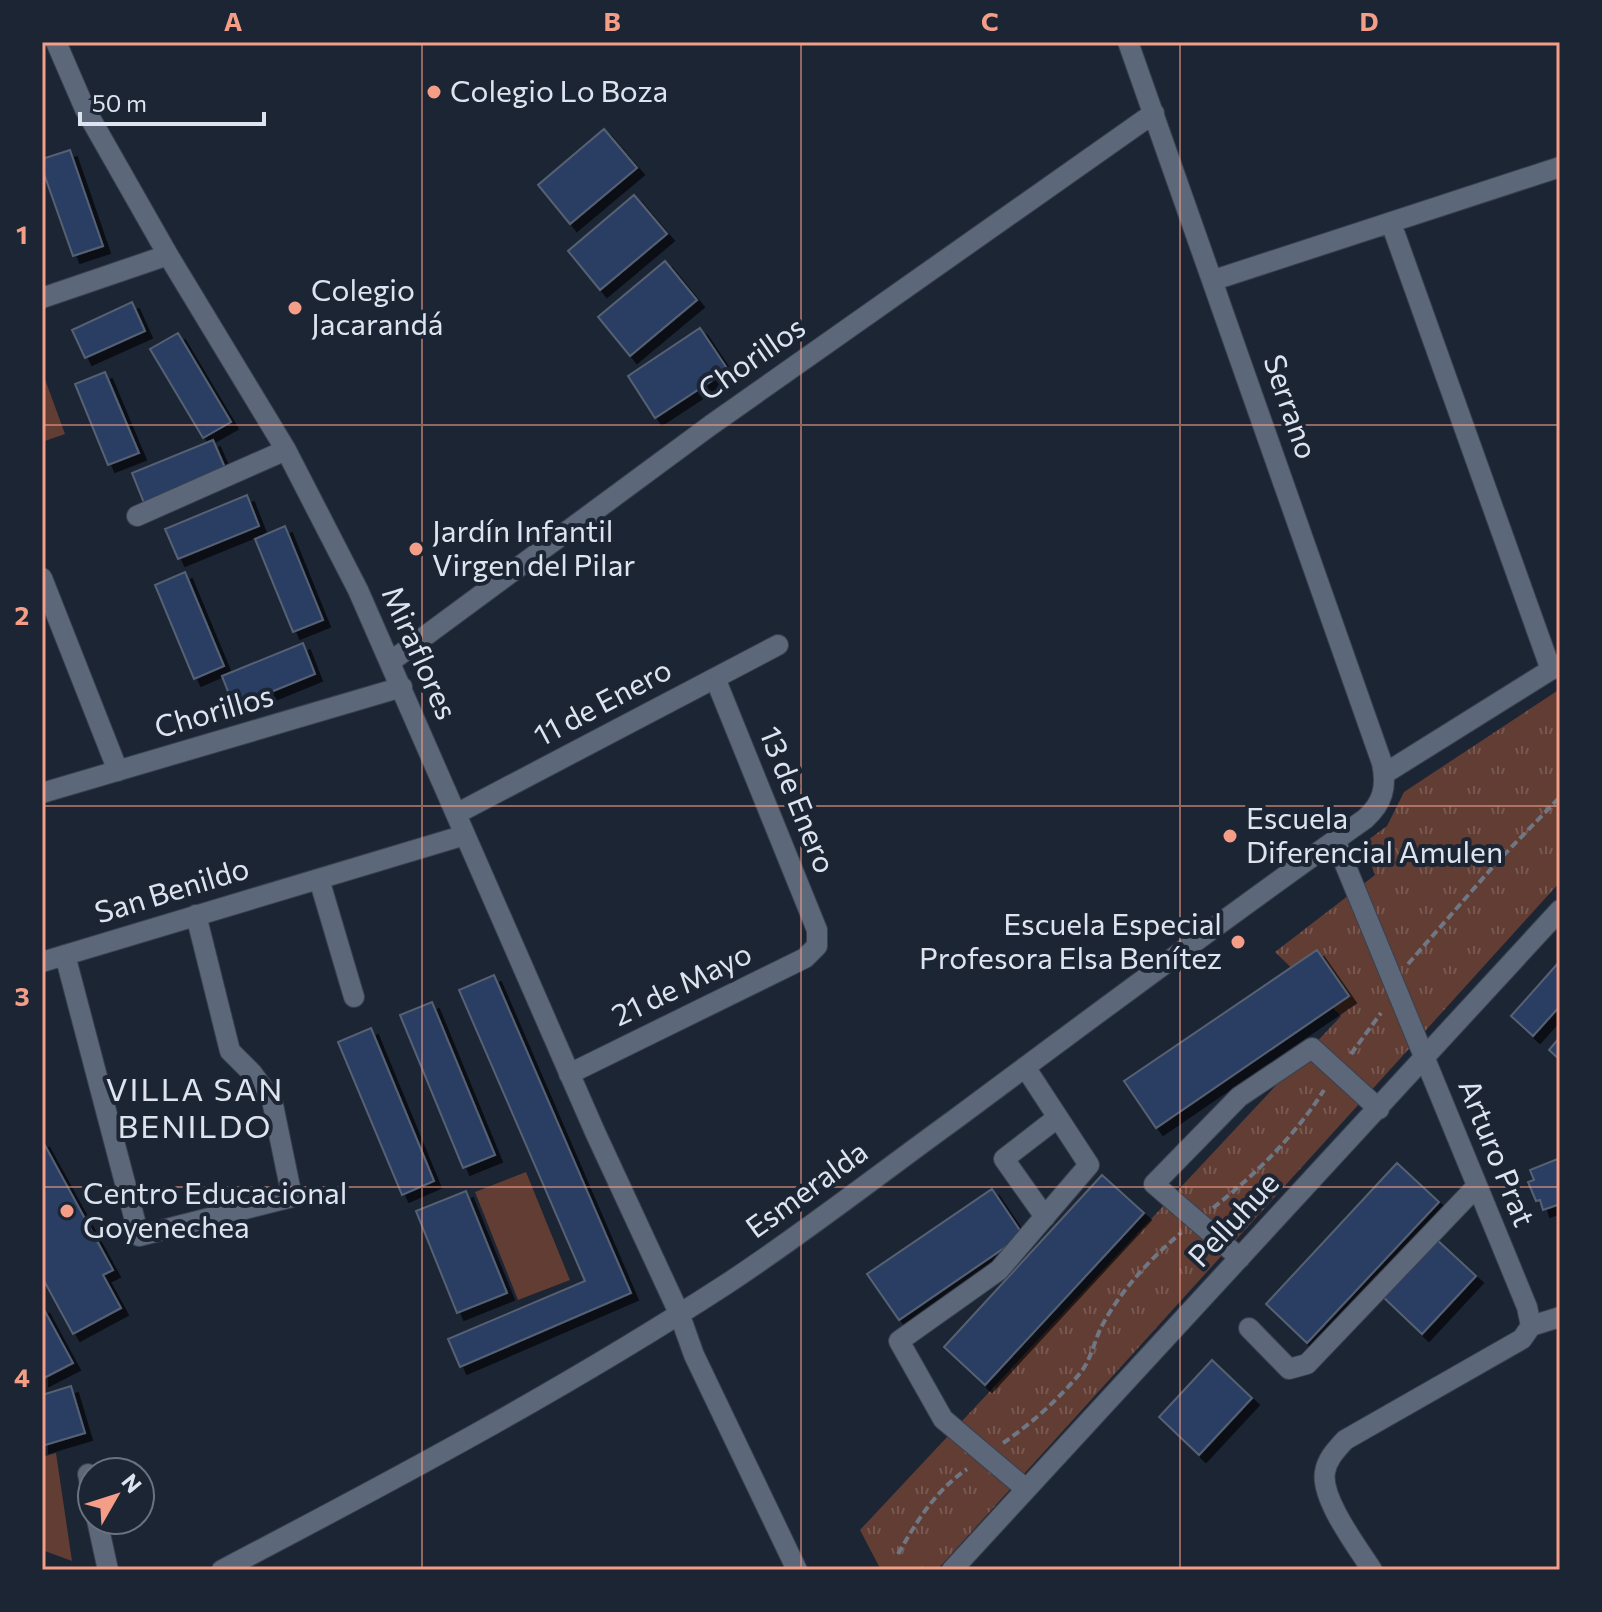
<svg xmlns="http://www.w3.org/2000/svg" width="1602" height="1612" viewBox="0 0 1602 1612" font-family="Commissioner,sans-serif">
<defs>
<pattern id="park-tufts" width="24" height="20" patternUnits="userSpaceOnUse" patternTransform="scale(2)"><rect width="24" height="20" fill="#623d33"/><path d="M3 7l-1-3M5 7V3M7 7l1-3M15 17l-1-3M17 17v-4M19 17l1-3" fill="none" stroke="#785951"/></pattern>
<filter id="shadow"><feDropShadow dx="7" dy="7" stdDeviation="0" flood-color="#0009"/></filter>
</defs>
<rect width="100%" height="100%" fill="#1c2534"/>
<path fill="#623d33" d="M42,371L65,434L42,442Z
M526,1172L570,1280L518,1300L475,1192Z
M56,1453L72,1561L42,1550V1457Z"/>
<path fill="url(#park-tufts)" d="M1560,689V882L937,1570H881L860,1530L1341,1016L1275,952L1375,875L1364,843L1387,826L1404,792Z"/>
<path fill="#293e64" stroke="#566173" stroke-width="2" filter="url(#shadow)" d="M604,129L637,168L570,224L538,185Z
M70,150L103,246L73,256L42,168V159Z
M634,195L667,234L600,290L568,251Z
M665,261L697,300L630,356L598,317Z
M132,302L145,331L85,358L72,330Z
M700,328L728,370L655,418L628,376Z
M178,333L231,422L203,438L150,349Z
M105,372L139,453L108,465L75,384Z
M213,440L226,470L144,503L132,473Z
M247,495L259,526L178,559L165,529Z
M285,526L323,620L293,632L255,539Z
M185,572L224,666L194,679L155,585Z
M303,643L315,674L234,707L222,676Z
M1317,950L1349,996L1156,1128L1124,1081Z
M1560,961V1006L1533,1036L1511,1016Z
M494,975L631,1293L460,1367L448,1339L585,1281L459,990Z
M432,1002L495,1155L463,1168L400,1015Z
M371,1028L434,1181L402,1195L338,1042Z
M1560,1037V1060L1549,1050Z
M42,1140L113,1270L103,1275L121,1308L73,1334L42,1277Z
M1560,1158V1204L1543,1210L1540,1200L1536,1201L1528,1182L1534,1180L1530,1170Z
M1397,1163L1439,1202L1307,1343L1266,1304Z
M1102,1175L1144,1213L985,1385L944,1347Z
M992,1189L1023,1235L899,1320L867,1274Z
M466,1191L507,1293L457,1313L416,1211Z
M1435,1238L1476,1276L1422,1334L1382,1296Z
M42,1306L73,1363L42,1379Z
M1212,1360L1252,1398L1199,1455L1159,1417Z
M71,1386L85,1433L42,1446V1395Z"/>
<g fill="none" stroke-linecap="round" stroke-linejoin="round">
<defs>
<path id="minor" d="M56,42L85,109L168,255L286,450L358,590L595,1132L679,1313L694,1355L797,1570
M1391,223L1551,670
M1214,280L1560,167
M42,298L168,255
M137,516L286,450
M42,578L118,771
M390,662L711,425L1154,113
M1384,774L1560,664
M42,793L402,687
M456,814L778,645
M1335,840L1527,1307L1531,1326L1522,1339L1345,1440C1336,1450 1327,1459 1325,1472C1320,1498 1358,1548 1372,1570
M319,879L354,997
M65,955L139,1236L292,1197L272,1100L252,1073L230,1051L196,915
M42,962L465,835
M1025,1067L1089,1165L999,1270L899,1341L943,1419L1026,1489
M569,1074L805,958L817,946V930L715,678
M1045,1217L1004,1159L1057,1118
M1240,1258L1154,1184L1239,1097L1312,1048L1379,1109
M1531,1326L1560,1317
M1249,1328L1289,1369L1307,1364L1477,1186
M88,1474L92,1495
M97,1520L108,1570
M222,1570C392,1481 563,1390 725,1285C803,1234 878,1175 954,1120C1090,1019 1226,917 1365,819C1383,803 1387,787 1382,763L1128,42
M952,1570L1560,910"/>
</defs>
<use href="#minor" stroke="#3a414e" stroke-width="22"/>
<path stroke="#6f7784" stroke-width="4" stroke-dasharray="8 4" stroke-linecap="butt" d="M1408,964L1498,861L1560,797
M1351,1054L1381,1013
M1213,1208C1257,1173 1294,1137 1324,1090
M1003,1443C1031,1424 1060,1398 1081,1372C1092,1358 1095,1337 1104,1322C1122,1289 1153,1256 1181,1233
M898,1554C917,1521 935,1491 967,1469"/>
<use href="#minor" stroke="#5c6779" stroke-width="20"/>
</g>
<path fill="none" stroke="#f49e88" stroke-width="2" stroke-opacity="0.55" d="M422,42V1570M801,42V1570M1180,42V1570M42,425H1560M42,806H1560M42,1187H1560"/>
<g fill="#f49e88" stroke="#1c2534" stroke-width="3">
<circle cx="434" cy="92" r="8"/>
<circle cx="295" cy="308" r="8"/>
<circle cx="416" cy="549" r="8"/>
<circle cx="1230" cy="836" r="8"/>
<circle cx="1238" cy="942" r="8"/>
<circle cx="67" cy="1211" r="8"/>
</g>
<g text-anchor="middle" stroke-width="8" stroke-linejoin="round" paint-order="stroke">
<g font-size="30" fill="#dee4ef" stroke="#1c2534" text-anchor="start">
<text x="450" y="102">Colegio Lo Boza</text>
<text x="311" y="301">Colegio<tspan x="311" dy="34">Jacarandá</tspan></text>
<text x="432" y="542">Jardín Infantil<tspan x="432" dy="34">Virgen del Pilar</tspan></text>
<text x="1246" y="829">Escuela<tspan x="1246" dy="34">Diferencial Amulen</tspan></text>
<text x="1222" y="935" text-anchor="end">Escuela Especial<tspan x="1222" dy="34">Profesora Elsa Benítez</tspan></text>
<text x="83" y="1204">Centro Educacional<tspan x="83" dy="34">Goyenechea</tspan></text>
</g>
<g font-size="30" fill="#dee4ef" stroke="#1c2534">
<text transform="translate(752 359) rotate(-35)" y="10">Chorillos</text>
<text transform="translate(1290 407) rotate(71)" y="10">Serrano</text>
<text transform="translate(419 653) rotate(66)" y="10">Miraflores</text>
<text transform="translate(603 703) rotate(-28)" y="10">11 de Enero</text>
<text transform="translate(214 712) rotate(-16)" y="10">Chorillos</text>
<text transform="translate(797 800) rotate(68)" y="10">13 de Enero</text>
<text transform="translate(172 891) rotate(-17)" y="10">San Benildo</text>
<text transform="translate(682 985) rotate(-26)" y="10">21 de Mayo</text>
<text transform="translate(1496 1153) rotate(68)" y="10">Arturo Prat</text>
<text transform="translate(807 1190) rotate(-36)" y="10">Esmeralda</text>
<text transform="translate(1234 1220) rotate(-47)" y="10">Pelluhue</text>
</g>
<g font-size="32" letter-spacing="2" fill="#dee4ef" stroke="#1c2534">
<text x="195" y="1101">VILLA SAN<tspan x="195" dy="37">BENILDO</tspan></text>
</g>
</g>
<rect width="1602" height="1612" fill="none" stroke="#1c2534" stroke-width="88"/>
<g transform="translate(116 1496) rotate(51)"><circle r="38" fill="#1c2534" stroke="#6a717f" stroke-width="2"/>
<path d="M0-6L14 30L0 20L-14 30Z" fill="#f49e88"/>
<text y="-12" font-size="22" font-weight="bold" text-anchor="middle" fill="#dee4ef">N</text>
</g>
<path d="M80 112v12h184v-12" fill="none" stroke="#dee4ef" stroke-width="4"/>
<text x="92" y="112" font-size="24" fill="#dee4ef" stroke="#1c2534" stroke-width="6" paint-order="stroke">50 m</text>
<rect x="44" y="44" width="1514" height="1524" fill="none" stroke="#f49e88" stroke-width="3"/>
<g font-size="26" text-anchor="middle" font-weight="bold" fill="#f49e88">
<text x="233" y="31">A</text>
<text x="612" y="31">B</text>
<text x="990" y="31">C</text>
<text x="1369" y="31">D</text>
<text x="22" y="244">1</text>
<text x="22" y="625">2</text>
<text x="22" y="1006">3</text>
<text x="22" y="1387">4</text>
</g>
</svg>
